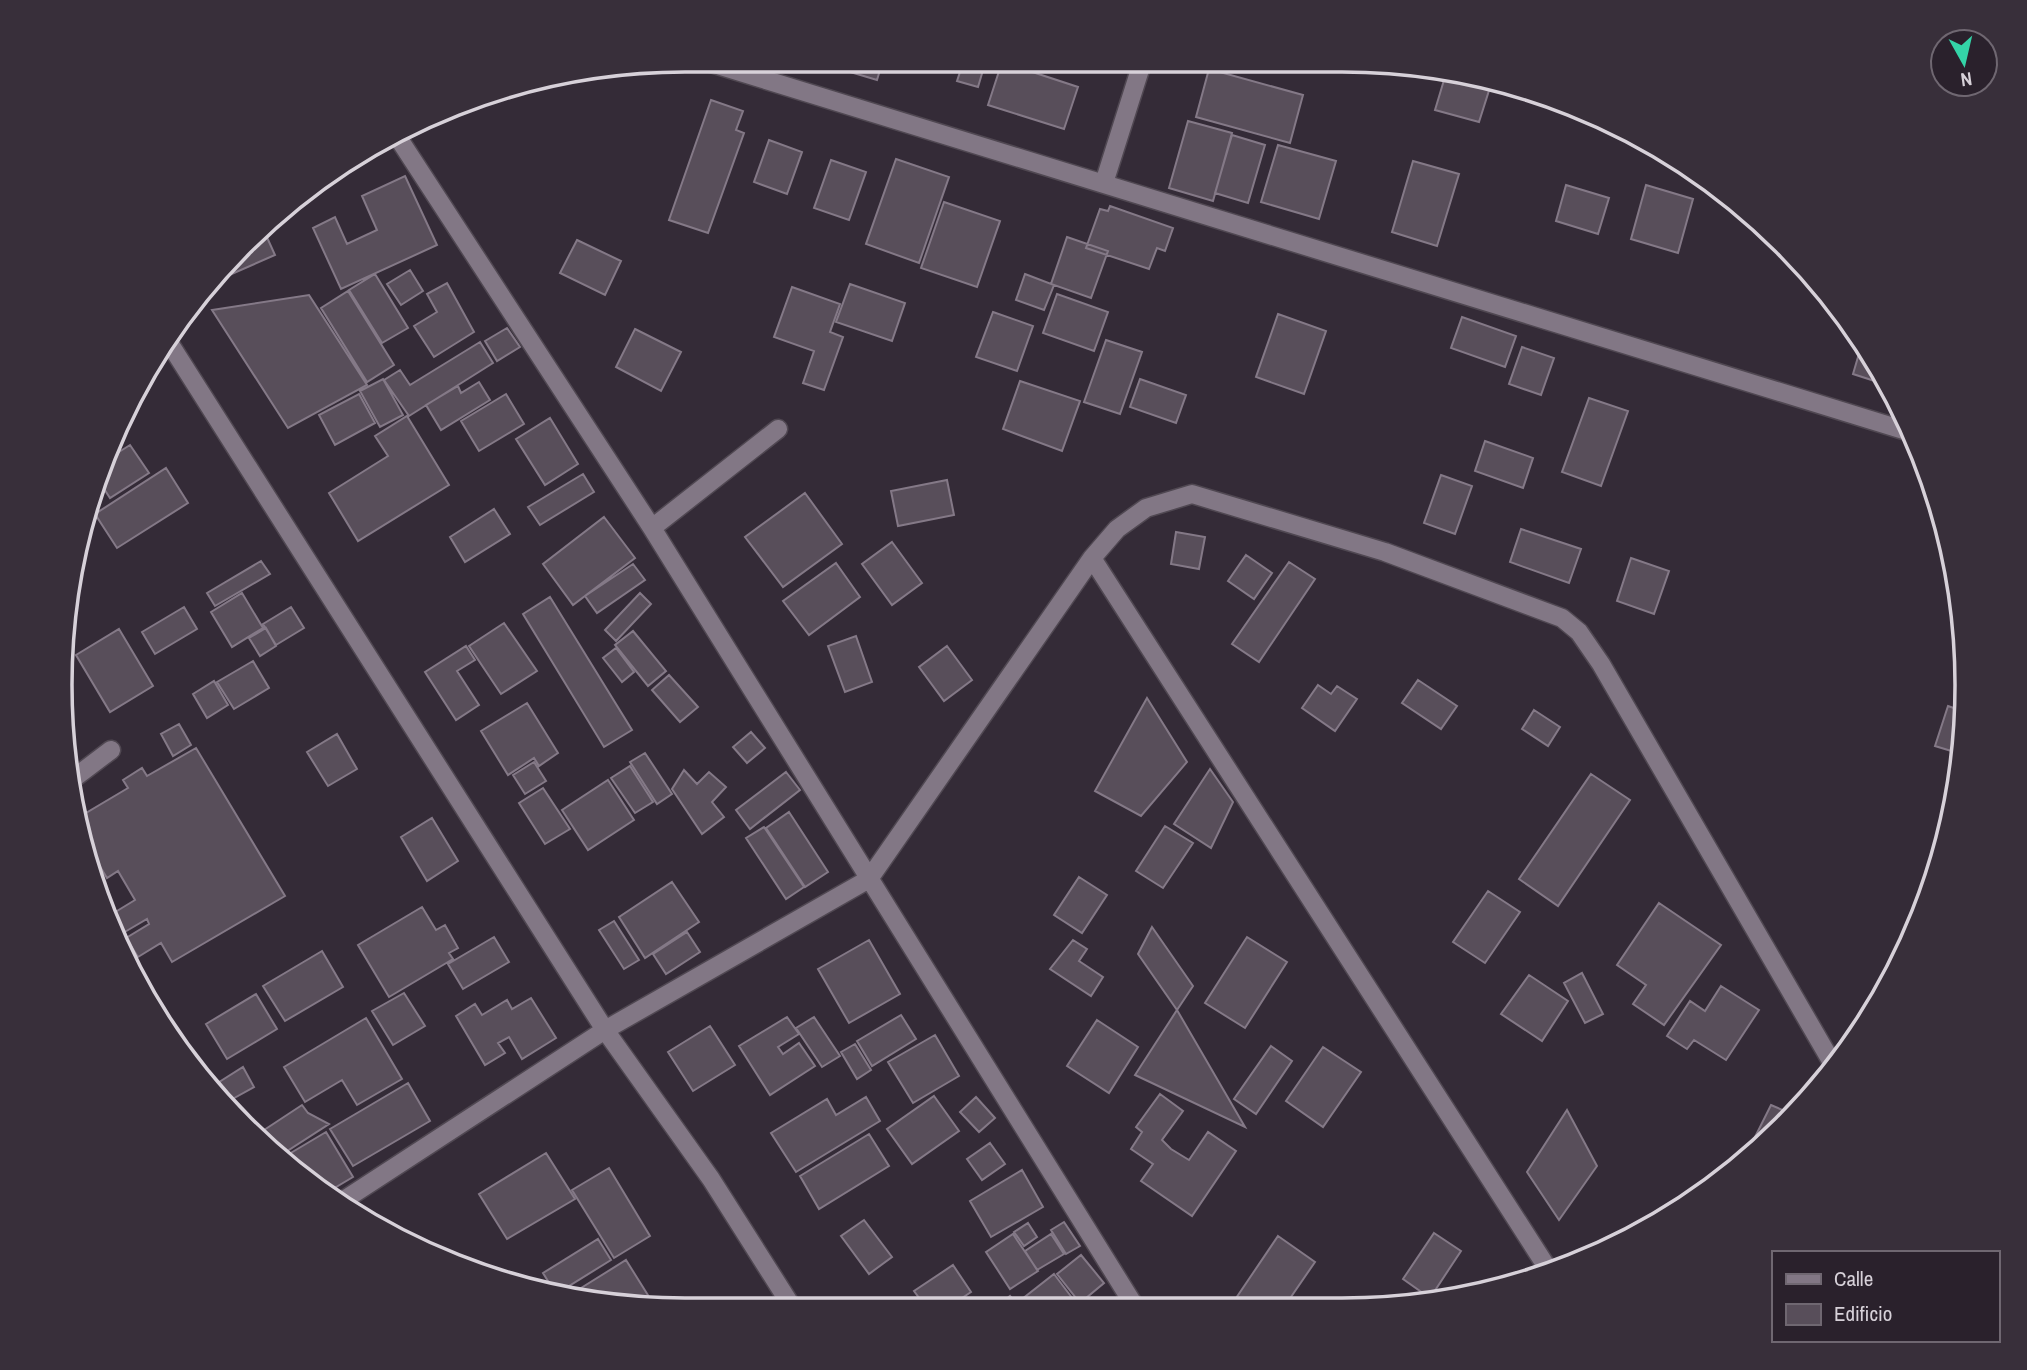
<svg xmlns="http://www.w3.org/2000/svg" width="2027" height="1370" viewBox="0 0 2027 1370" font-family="'Archivo Narrow',sans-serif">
<rect width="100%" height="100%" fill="#342b37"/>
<path fill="#584e5a" stroke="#847987" stroke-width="2" d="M840,60H883L877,80L837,68Z
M964,60H986L978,87L957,81Z
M1002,62L1078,87L1064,129L988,105Z
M1209,69L1303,95L1290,143L1196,117Z
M1447,70L1464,71L1492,81L1479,122L1435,110Z
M711,100L743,111L736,130L744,133L708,233L669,220Z
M1188,121L1232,133L1213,201L1169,188Z
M1232,135L1265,145L1248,203L1215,193Z
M769,140L802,152L787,194L754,182Z
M1278,145L1336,161L1319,219L1261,202Z
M896,159L949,177L919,263L866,244Z
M831,160L866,172L849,220L814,208Z
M1413,161L1459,174L1437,246L1392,232Z
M405,176L437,245L341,289L313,228L335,217L347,244L377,230L362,196Z
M1566,185L1609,198L1598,234L1556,221Z
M1646,185L1693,199L1678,253L1631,239Z
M944,202L1000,221L977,287L921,268Z
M1110,206L1173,228L1165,251L1157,248L1149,269L1086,248L1100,209L1108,211Z
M265,233L275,255L211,283Z
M1067,237L1108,251L1091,298L1051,284Z
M577,240L621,261L605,295L560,273Z
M410,270L423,291L401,305L387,284Z
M375,274L408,328L382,343L349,290Z
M1025,274L1054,285L1044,310L1016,300Z
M447,283L474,332L434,357L414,326L437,312L427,294Z
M850,284L905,303L892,341L836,322Z
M792,287L840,304L830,332L843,337L824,390L803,383L814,351L774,337Z
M348,291L394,365L367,382L321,308Z
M1057,294L1108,312L1094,351L1043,333Z
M309,295L367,385L288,428L212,310Z
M993,312L1033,326L1017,371L976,357Z
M1278,314L1326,331L1304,394L1256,377Z
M1462,317L1516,336L1505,367L1451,348Z
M507,328L520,347L497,361L485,341Z
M635,329L681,352L661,391L616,367Z
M1106,340L1142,352L1120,414L1084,402Z
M1863,340L1887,385L1853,374Z
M480,342L493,363L409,416L384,380L400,370L410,385Z
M1522,347L1554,358L1541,395L1509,384Z
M383,379L403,415L380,427L360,391Z
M1140,379L1186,395L1176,423L1130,407Z
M1020,381L1080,401L1062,451L1003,429Z
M479,382L490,400L441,430L426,405L458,386L461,393Z
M359,394L375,423L335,445L319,415Z
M506,394L524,424L479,451L461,421Z
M1589,398L1628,411L1601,486L1562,472Z
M407,416L449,485L358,541L329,493L388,456L375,436Z
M550,418L578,464L545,485L516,439Z
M1485,441L1533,458L1523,488L1475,471Z
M130,445L149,473L110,498L99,481L103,462Z
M166,468L188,503L117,548L95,514Z
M583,474L594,492L540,525L528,507Z
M1441,475L1472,486L1455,534L1424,523Z
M947,480L954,515L898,526L891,491Z
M805,493L842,544L783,587L745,537Z
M494,509L510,534L465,562L450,537Z
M604,517L635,558L573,605L543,564Z
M1521,529L1581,549L1569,583L1510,562Z
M1176,532L1205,537L1199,569L1171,564Z
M892,542L922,583L892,605L862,564Z
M1246,555L1272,573L1254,599L1228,581Z
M1631,558L1669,571L1654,614L1617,601Z
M261,561L270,574L215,606L207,593Z
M1289,562L1315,579L1259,662L1232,644Z
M836,563L860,597L809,635L783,601Z
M633,564L645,580L597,613L585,596Z
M242,593L263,628L232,647L211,612Z
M640,593L651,604L616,641L605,630Z
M550,597L632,730L604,747L523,614Z
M184,607L197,629L155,654L142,632Z
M291,607L304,628L276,645L263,624Z
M504,623L537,671L501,694L469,646Z
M266,628L276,646L260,656L249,638Z
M119,629L153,686L110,712L76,655Z
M633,631L666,671L648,686L615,645Z
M856,636L872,682L845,692L828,646Z
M466,646L475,660L457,671L479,705L456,720L425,672Z
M947,646L972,680L944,701L919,667Z
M616,648L634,672L622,682L603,658Z
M253,661L269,688L234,709L217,682Z
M669,675L698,707L680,722L652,690Z
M1418,680L1457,706L1441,729L1402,703Z
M214,681L228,705L207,718L193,694Z
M1318,685L1331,694L1337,686L1357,699L1335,731L1302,708Z
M1147,698L1187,762L1141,816L1095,791Z
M527,703L558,753L539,766L534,758L508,775L481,731Z
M1948,706L1965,712L1961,754L1935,746Z
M1534,710L1560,727L1548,746L1522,729Z
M179,724L191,745L173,756L161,734Z
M751,732L765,748L747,763L733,747Z
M337,734L357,769L328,786L307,752Z
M196,748L285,896L172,962L161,943L138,957L126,938L149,924L147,919L123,933L112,914L135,900L118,871L107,878L84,840L76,819L128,788L123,780L142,768L147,776Z
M645,753L672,794L657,804L630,762Z
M534,762L546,781L525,794L513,775Z
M630,766L653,802L635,813L611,778Z
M1210,769L1233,802L1211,848L1174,824Z
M684,770L697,784L709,772L726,787L712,802L724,817L702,834L672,789Z
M786,772L800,790L750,829L736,810Z
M1591,774L1630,800L1558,906L1519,879Z
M608,780L634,820L588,850L562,810Z
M543,788L570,829L545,844L519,803Z
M789,812L828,872L805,887L766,828Z
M432,818L458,861L427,881L401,837Z
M1165,826L1193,843L1163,888L1136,871Z
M764,827L804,887L786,899L746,838Z
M1079,877L1107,895L1082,933L1054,915Z
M672,882L699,922L645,958L619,917Z
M1488,891L1520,912L1485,963L1453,942Z
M1659,903L1721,945L1664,1025L1633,1004L1646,985L1617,965Z
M422,907L436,930L445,925L458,948L449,953L453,959L389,997L358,945Z
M614,921L639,960L624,969L599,930Z
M1152,927L1193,986L1177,1010L1138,954Z
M687,932L700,952L666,974L653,954Z
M494,937L509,962L463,989L448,964Z
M1247,937L1287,962L1245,1028L1205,1003Z
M869,940L900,994L849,1023L818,969Z
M1073,940L1087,949L1079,961L1103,977L1091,996L1050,969Z
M322,951L343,987L285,1021L263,986Z
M1582,973L1603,1014L1585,1023L1564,983Z
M1529,975L1568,1001L1542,1041L1501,1014Z
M1721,986L1759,1010L1726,1060L1694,1040L1687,1049L1667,1036L1690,1001L1705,1011Z
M404,993L425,1026L393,1045L372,1011Z
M256,994L277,1029L227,1059L206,1024Z
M531,998L556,1038L522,1059L509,1037L498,1043L505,1053L485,1065L456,1016L475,1004L482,1015L507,1000L512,1009Z
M1177,1010L1245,1127L1135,1075Z
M901,1015L916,1039L872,1066L857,1041Z
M787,1017L799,1034L778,1047L783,1054L799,1043L815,1066L770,1095L739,1046Z
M814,1017L840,1056L822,1067L796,1028Z
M366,1018L402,1079L357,1105L342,1080L305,1102L284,1067Z
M1097,1020L1138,1047L1109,1093L1067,1066Z
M710,1026L735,1065L693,1091L668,1052Z
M935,1035L959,1076L913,1103L888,1062Z
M855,1044L871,1070L857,1079L841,1052Z
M1271,1046L1292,1061L1256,1114L1234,1099Z
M1323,1047L1361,1072L1323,1127L1286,1101Z
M243,1067L254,1087L227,1102L216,1084Z
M408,1083L430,1121L353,1166L330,1129Z
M1160,1094L1183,1111L1162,1140L1171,1149L1189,1160L1208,1132L1236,1151L1192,1216L1141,1181L1153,1164L1131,1149L1142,1132L1136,1127Z
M934,1096L959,1131L912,1164L887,1129Z
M866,1097L880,1121L796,1172L771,1133L827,1099L836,1115Z
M976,1097L995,1118L979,1132L960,1112Z
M302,1105L308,1113L329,1124L281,1155L255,1136Z
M1771,1105L1794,1115L1766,1142L1755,1137Z
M1567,1110L1597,1166L1559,1220L1527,1172Z
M326,1132L353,1177L331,1190L284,1157Z
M869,1134L889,1166L819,1209L800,1176Z
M990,1143L1005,1164L982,1180L967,1159Z
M546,1153L575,1199L507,1239L479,1194Z
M609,1168L650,1236L614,1258L572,1190Z
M1022,1170L1043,1207L991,1237L970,1201Z
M864,1220L892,1257L869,1274L841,1236Z
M1064,1222L1080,1246L1066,1254L1051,1230Z
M1028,1223L1037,1237L1024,1246L1014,1232Z
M1434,1233L1461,1251L1430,1298L1403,1279Z
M1013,1234L1038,1271L1010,1289L986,1252Z
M1051,1234L1064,1254L1037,1270L1025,1251Z
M1278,1236L1315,1262L1282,1310H1228Z
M598,1239L611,1260L556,1294L543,1273Z
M1081,1255L1104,1283L1080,1303L1057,1274Z
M626,1260L656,1308L589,1301L581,1288Z
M953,1265L971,1292L944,1310H928L914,1291Z
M1054,1274L1076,1303L1067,1310H1023L1017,1303Z
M1010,1296L1022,1310H1001L998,1306Z"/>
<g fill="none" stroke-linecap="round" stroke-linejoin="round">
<defs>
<path id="minor" d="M701,60L1913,433
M397,136L652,528L1137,1310
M1104,183L1143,60
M168,341L605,1030L711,1179L794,1310
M652,528L778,429
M1092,558L1550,1272
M70,781L111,750
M344,1200L605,1030L869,879L1092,558L1117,529L1146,508L1192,494L1385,552L1562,618L1579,632L1601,664L1834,1066"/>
</defs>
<use href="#minor" stroke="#504852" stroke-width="21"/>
<use href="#minor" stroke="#827785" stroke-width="18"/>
</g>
<path d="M0 0H2027V1370H0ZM685 72H1342A613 613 0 0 1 1955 685V685A613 613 0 0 1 1342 1298H685A613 613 0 0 1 72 685V685A613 613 0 0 1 685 72Z" fill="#382f3a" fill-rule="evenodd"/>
<path fill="none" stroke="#d7d1d9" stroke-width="3.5" d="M685 72H1342A613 613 0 0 1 1955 685V685A613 613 0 0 1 1342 1298H685A613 613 0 0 1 72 685V685A613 613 0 0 1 685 72Z"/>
<rect x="1772" y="1251" width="228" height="91" fill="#2a212c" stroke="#6f6771" stroke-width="2"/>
<rect x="1786" y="1274" width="35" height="10" fill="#827785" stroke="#6f6771" stroke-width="2"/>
<text x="1834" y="1286" font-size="21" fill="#d7d1d9">Calle</text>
<rect x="1786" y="1304" width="35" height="21" fill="#584e5a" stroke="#6f6771" stroke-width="2"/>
<text x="1834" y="1321" font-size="21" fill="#d7d1d9">Edificio</text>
<g transform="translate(1964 63) rotate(172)"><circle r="33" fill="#2a212c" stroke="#6f6771" stroke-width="2"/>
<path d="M0-5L12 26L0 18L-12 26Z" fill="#34d4a8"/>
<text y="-10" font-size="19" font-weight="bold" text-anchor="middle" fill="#d7d1d9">N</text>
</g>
</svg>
